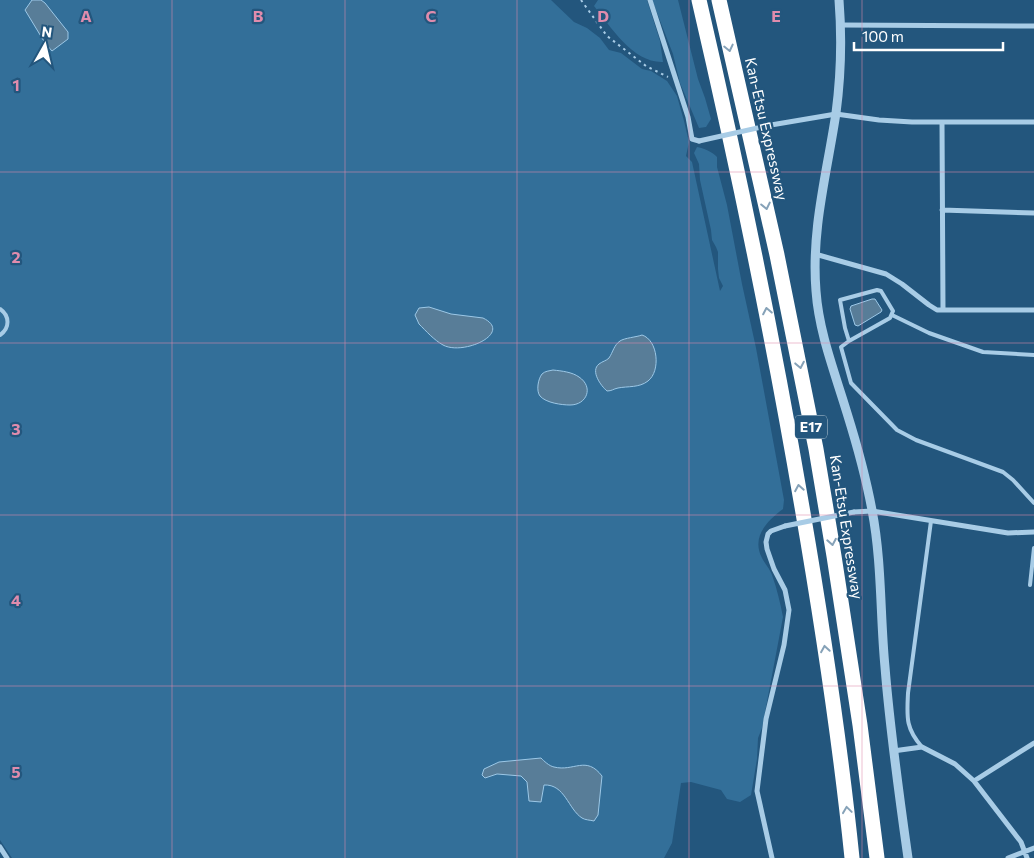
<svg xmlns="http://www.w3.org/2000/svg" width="1034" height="858" viewBox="0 0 1034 858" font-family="Commissioner,sans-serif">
<rect width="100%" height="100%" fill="#23567d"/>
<path fill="#336f99" d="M0,0H551L574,22L587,28L600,38L609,50L621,53L642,69L651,71L667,81L677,96L684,121L689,142L686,156L692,162L720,291L723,286L719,278L718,269V252L716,247L712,240L711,230L700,180L699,164L694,153L697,147C703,148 713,152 717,157V167L727,205L742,284L756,348L784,500L783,509C767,521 751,537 762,558C765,564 770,569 772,575C777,589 780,602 783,617L762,728L758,738L757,759L751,795L740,802L727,799L721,790L691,782L681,783L672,843L664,858H12L0,840Z
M598,0H647L660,41L663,62C633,63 611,27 594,6Z
M652,0H678L698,79L705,98L711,119L706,127L699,128L680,83L673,54Z"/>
<path fill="#587d98" stroke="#9cc8e7" d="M32,0H41L45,3L68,32V39L52,51L45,43L25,10Z
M872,299H875L882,310L881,312L858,326L855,325L850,309L851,306Z
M429,307L451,314L483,318C514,333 463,356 443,345C434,340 426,331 419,324L415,315L419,308Z
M642,335C658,340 661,371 648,381C639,388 628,386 618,388C613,389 612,391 607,391C601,386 590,371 599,364C603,361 606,361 609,358C613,352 614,345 620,341C624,338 637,337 642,335Z
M553,370C562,371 572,372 579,377C594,387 587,405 570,405C562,405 546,403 540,396C536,391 538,379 542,374C545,371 549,371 553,370Z
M541,758C544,761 549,766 554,767C574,772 586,755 602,776L598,815L594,821C590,820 585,820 582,818C568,809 565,784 544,785L541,802L529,801L527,782L521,776L497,774L485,778L482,775L484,769L499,762Z"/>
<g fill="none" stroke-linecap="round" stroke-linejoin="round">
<path stroke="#a8cce6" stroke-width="2" stroke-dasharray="2.5 4" stroke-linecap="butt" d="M581,0L607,36L646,66L668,77"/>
<path stroke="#a8cce6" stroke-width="4" d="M877,290L881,291L893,311L890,318L849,341L845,328L840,300Z
M0,309C10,316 10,328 0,335
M892,315L929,333L983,352L1034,355
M849,341L841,347L851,383L897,430L916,440L1003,472L1013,480L1034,503
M1030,585L1034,548
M922,747C905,728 907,716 908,693L931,521"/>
<path stroke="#a8cce6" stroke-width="5" d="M650,0L688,117L692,139L699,141
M841,25L1034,26
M942,122L943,310H1034
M771,125L836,114L879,120L912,122H1034
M942,210L1034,213
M815,254L886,274L902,284L929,305L937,310H943
M854,512L872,511L1008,533L1034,532
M893,751L922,747L955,764L974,781L1021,842L1027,858
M974,781L1034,743
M0,847L7,858
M772,858L757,791L766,719L784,645L789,610L785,590L774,569L767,549L766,542L768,534L771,531L785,526
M1008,858L1034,848"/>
<path stroke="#a8cce6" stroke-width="9" d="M839,0C842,38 841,75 836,113C827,173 811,230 816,291C819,333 835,373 847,413C857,445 866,478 872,510C882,562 880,615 885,667C890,731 899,794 908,858"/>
<path stroke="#fff" stroke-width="15" d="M699,0C738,168 773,337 802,507C822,623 840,740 852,858
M719,0L777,255L816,449L834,556L860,725L877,858"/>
<path stroke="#a8cce6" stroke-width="5" d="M699,141L771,125
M785,526L854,512"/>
</g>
<defs><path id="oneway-chevron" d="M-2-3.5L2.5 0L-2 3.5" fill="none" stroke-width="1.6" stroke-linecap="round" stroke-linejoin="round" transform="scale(1.25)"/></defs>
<g stroke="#86a2b8">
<use href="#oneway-chevron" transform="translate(729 48) rotate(77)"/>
<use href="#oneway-chevron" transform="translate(766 206) rotate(78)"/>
<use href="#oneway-chevron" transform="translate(767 311) rotate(-101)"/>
<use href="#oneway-chevron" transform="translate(800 365) rotate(79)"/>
<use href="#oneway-chevron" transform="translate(799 488) rotate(-100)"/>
<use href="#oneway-chevron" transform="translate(832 542) rotate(80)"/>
<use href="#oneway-chevron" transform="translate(825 649) rotate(-99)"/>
<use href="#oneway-chevron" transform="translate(847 810) rotate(-98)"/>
</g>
<path fill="none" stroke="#e08cad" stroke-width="1" stroke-opacity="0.55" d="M172,0V858M345,0V858M517,0V858M689,0V858M862,0V858M0,172H1034M0,343H1034M0,515H1034M0,686H1034"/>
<g text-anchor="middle" stroke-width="4.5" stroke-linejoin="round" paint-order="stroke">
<rect fill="#23567d" stroke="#bdccd8" stroke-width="1" x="795" y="415.5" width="32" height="23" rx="4"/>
<g font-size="14" font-weight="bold" fill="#fff">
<text x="811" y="432">E17</text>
</g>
<g font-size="15" fill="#fff" stroke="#23567d">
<text transform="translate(766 129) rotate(77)" y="5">Kan-Etsu Expressway</text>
<text transform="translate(846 527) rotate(81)" y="5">Kan-Etsu Expressway</text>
</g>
</g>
<g font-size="16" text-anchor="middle" font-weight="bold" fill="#e08cad" stroke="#23567d" stroke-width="4.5" stroke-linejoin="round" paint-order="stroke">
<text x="86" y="22">A</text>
<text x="258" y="22">B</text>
<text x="431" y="22">C</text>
<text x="603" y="22">D</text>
<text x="776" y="22">E</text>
<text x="16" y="91">1</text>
<text x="16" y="263">2</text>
<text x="16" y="435">3</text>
<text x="16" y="606">4</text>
<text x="16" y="778">5</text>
</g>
<g transform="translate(45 45) rotate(8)" stroke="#23567d" stroke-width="4" paint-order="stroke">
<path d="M0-4L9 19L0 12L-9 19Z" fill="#ffffff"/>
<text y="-8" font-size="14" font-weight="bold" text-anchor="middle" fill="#ffffff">N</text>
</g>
<path d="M854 42v8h149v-8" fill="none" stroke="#ffffff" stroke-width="2.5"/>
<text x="862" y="42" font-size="15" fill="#ffffff" stroke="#23567d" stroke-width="4" paint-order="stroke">100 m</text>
</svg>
